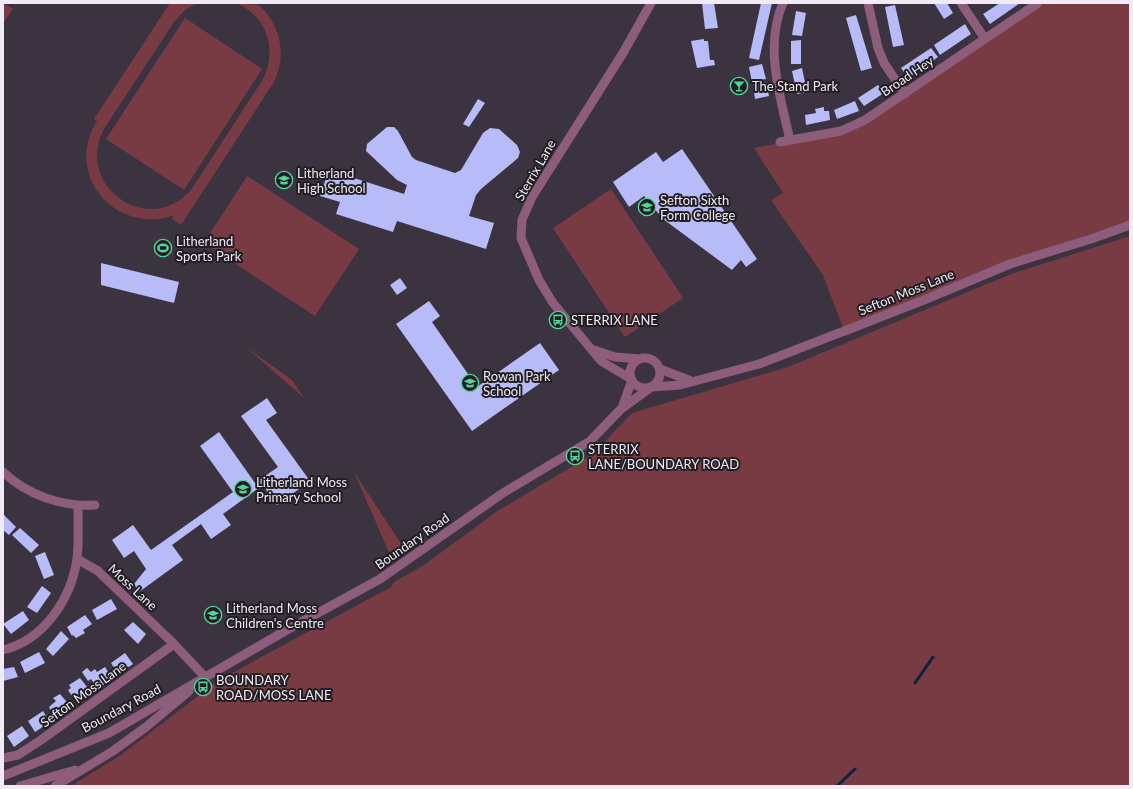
<svg xmlns="http://www.w3.org/2000/svg" width="1133" height="789" viewBox="0 0 1133 789" font-family="Lato,sans-serif">
<rect width="100%" height="100%" fill="#3c3341"/>
<path fill="#783b44" d="M3,3L13,9L3,23Z
M170,3H198L185,10L174,22L104,129C73,188 153,240 193,187L263,79C278,50 267,16 236,3L259,5C281,26 287,54 274,82L181,225L172,219L174,215C116,236 63,175 97,121L94,119Z
M1038,3H1130V228L1008,269L846,336L823,275L771,200L783,193L754,148L841,131Z
M185,18L262,69L184,190L106,139Z
M247,176L359,249L315,316L204,243Z
M611,189L683,298L625,337L553,228Z
M1130,236V786H71L121,755L219,680L391,587L394,582L424,565L496,512L593,454L632,413L788,367L1011,274Z
M246,347L292,380L304,398Z
M354,472L400,542L401,551L391,557Z"/>
<g fill="none" stroke-linecap="round" stroke-linejoin="round">
<path stroke="#07243f" stroke-width="3" d="M915,683L933,657
M837,786L855,769"/>
</g>
<path fill="#b7bbf7" d="M702,3H714L718,28L705,29Z
M761,3H772L759,60L749,58Z
M934,3H947L953,13L944,19Z
M1000,3H1020L990,24L983,14Z
M895,5L904,45L893,47L885,7Z
M796,11L806,13L802,36L792,35Z
M856,15L872,68L861,71L846,18Z
M965,24L971,34L940,55L934,45Z
M704,39V41H708L710,60H714L715,65L697,68L691,41Z
M801,40V64H791V41Z
M931,48L938,57L908,78L901,68Z
M762,64L766,79L752,82L749,67Z
M802,68L807,92L797,94L792,71Z
M766,82L769,96L755,99L753,84Z
M878,85L884,93L864,106L858,98Z
M478,99L485,103L469,127L463,124Z
M855,101L859,111L837,119L834,110Z
M824,107V111H829L830,120L806,125L805,115L816,113L815,109Z
M387,127H394L398,131L412,157L416,160L455,173L461,170L483,133L490,128L499,129L517,145L520,152L518,158L481,189L476,195L469,216L494,223L486,249L397,221L393,232L336,214L340,202L320,196L329,170L404,194L407,185L397,180L366,151L367,144Z
M682,149L757,259L746,267L741,260L732,270L663,219L644,196L629,207L613,182L656,152L663,162Z
M101,263L179,282L174,303L101,285Z
M400,278L407,288L397,295L390,285Z
M429,301L440,316L432,322L477,387L540,343L559,370L472,431L396,324Z
M267,398L277,413L266,420L310,481L277,505L263,485L223,514L231,525L211,539L201,524L172,545L183,560L139,592L134,584L146,569L134,551L124,558L112,540L133,525L151,550L233,492L200,446L219,432L255,483L278,467L241,416Z
M3,514L16,527L9,535L3,530Z
M20,528L39,545L31,553L12,535Z
M45,552L54,575L44,579L35,556Z
M42,586L51,593L37,613L27,607Z
M111,599L117,609L97,620L92,610Z
M23,611L29,620L11,634L3,624Z
M85,615L92,624L83,630L85,633L76,638L73,635L72,636L67,627Z
M133,622L146,634L138,644L124,630Z
M61,631L69,639L53,656L46,649Z
M39,652L45,663L25,673L20,662Z
M125,653L133,664L118,674L111,663Z
M14,667L18,677L3,681V669Z
M105,667L112,678L98,689L91,679L88,681L82,672L87,668L91,672L95,669L97,672Z
M80,678L91,692L77,703L68,690L71,688L69,685Z
M60,694L71,707L56,718L49,707L56,701L53,698Z
M43,711L50,722L35,732L28,721Z
M22,726L29,736L14,747L7,736Z"/>
<g fill="none" stroke-linecap="round" stroke-linejoin="round">
<path stroke="#8d5d7b" stroke-width="9" d="M783,3C764,46 780,96 790,140
M868,3L878,48L884,63L905,94
M961,3L985,39
M780,142L841,131L865,120L1038,3
M594,350L615,357L640,359
M630 373a15 15 0 1 1 30 0a15 15 0 1 1-30 0Z
M660,369L691,381
M631,379L601,361L553,303L539,280L521,238L522,220L532,197L623,53L651,3
M651,387L680,385L759,364L924,300L1010,264L1094,238L1130,225
M622,408L632,380
M3,472C27,495 62,507 95,505
M77,559L98,571L174,644L205,677
M3,650C44,640 71,599 77,559C79,542 78,523 78,506
M3,758L18,755L41,740L174,644
M3,776L109,733L285,631L380,579L503,493L590,441L621,409L650,388
M20,786L75,770
M55,786L113,751L146,727L189,691"/>
</g>
<defs>
<symbol id="bar-ring" viewBox="-11 -11 22 22"><circle r="9.5" fill="#211d23" stroke="#52d397" stroke-width="1.5"/><path d="M-6-5H6L.8 .8V4.5H3.5V6h-7V4.5H-.8V.8Z" fill="#52d397"/></symbol>
<symbol id="school-ring" viewBox="-11 -11 22 22"><circle r="9.5" fill="#211d23" stroke="#52d397" stroke-width="1.5"/><path d="M0-5L7-2L0 1L-7-2ZM-4 1L0 2.5L4 1V4Q0 6-4 4Z" fill="#52d397"/></symbol>
<symbol id="stadium-ring" viewBox="-11 -11 22 22"><circle r="9.5" fill="#211d23" stroke="#52d397" stroke-width="1.5"/><path d="M0-5a6.5 5 0 1 0 0 10a6.5 5 0 1 0 0-10ZM-3.5-1.8h7v3.6h-7Z" fill="#52d397"/></symbol>
<symbol id="bus-ring" viewBox="-11 -11 22 22"><circle r="9.5" fill="#211d23" stroke="#52d397" stroke-width="1.5"/><path d="M-5-6H5V4H4V6H2V4H-2V6H-4V4H-5ZM-3.5-4V0h7V-4ZM-3.5 1.2v1.5H-2V1.2ZM2 1.2v1.5H3.5V1.2Z" fill="#52d397"/></symbol>
</defs>
<g fill-rule="evenodd">
<use href="#bar-ring" x="729" y="76" width="20" height="20"/>
<use href="#school-ring" x="274" y="170" width="20" height="20"/>
<use href="#school-ring" x="637" y="197" width="20" height="20"/>
<use href="#stadium-ring" x="153" y="238" width="20" height="20"/>
<use href="#bus-ring" x="548" y="310" width="20" height="20"/>
<use href="#school-ring" x="460" y="373" width="20" height="20"/>
<use href="#bus-ring" x="565" y="446" width="20" height="20"/>
<use href="#school-ring" x="233" y="479" width="20" height="20"/>
<use href="#school-ring" x="203" y="605" width="20" height="20"/>
<use href="#bus-ring" x="193" y="677" width="20" height="20"/>
</g>
<g text-anchor="middle" stroke-width="4" stroke-linejoin="round" paint-order="stroke">
<g font-size="13" fill="#f0ebf4" stroke="#211d23">
<text transform="translate(907 76) rotate(-34)" y="5">Broad Hey</text>
<text transform="translate(535 170) rotate(-60)" y="5">Sterrix Lane</text>
<text transform="translate(906 292) rotate(-22)" y="5">Sefton Moss Lane</text>
<text transform="translate(412 541) rotate(-35)" y="5">Boundary Road</text>
<text transform="translate(133 587) rotate(43)" y="5">Moss Lane</text>
<text transform="translate(83 694) rotate(-36)" y="5">Sefton Moss Lane</text>
<text transform="translate(121 708) rotate(-28)" y="5">Boundary Road</text>
</g>
<g font-size="13" fill="#f0ebf4" stroke="#211d23" text-anchor="start">
<text x="752" y="91">The Stand Park</text>
<text x="297" y="178">Litherland<tspan x="297" dy="15">High School</tspan></text>
<text x="660" y="205">Sefton Sixth<tspan x="660" dy="15">Form College</tspan></text>
<text x="176" y="246">Litherland<tspan x="176" dy="15">Sports Park</tspan></text>
<text x="571" y="325">STERRIX LANE</text>
<text x="483" y="381">Rowan Park<tspan x="483" dy="15">School</tspan></text>
<text x="588" y="454">STERRIX<tspan x="588" dy="15">LANE/BOUNDARY ROAD</tspan></text>
<text x="256" y="487">Litherland Moss<tspan x="256" dy="15">Primary School</tspan></text>
<text x="226" y="613">Litherland Moss<tspan x="226" dy="15">Children's Centre</tspan></text>
<text x="216" y="685">BOUNDARY<tspan x="216" dy="15">ROAD/MOSS LANE</tspan></text>
</g>
</g>
<rect width="1133" height="789" fill="none" stroke="#f0ebf4" stroke-width="8"/>
</svg>
